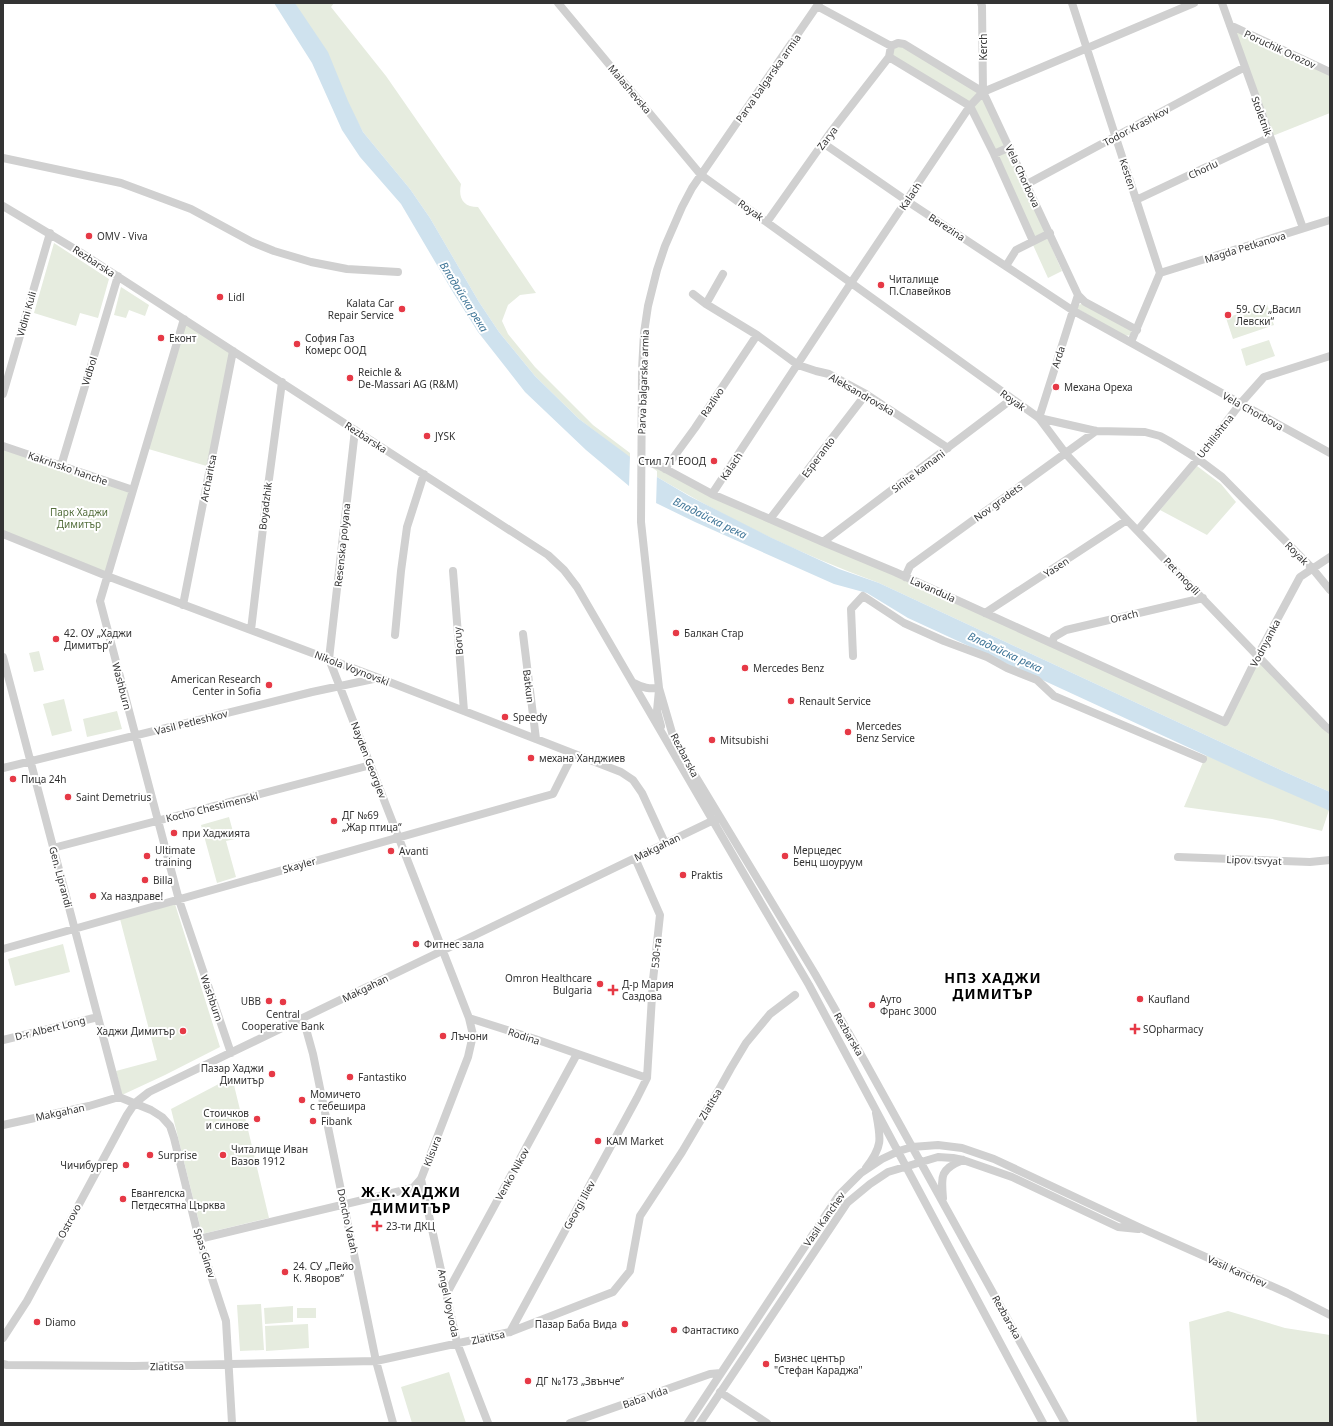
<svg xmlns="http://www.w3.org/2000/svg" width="1333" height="1426" viewBox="0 0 1333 1426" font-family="'Noto Sans',sans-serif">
<rect width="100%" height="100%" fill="#fff"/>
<path fill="#e6ecdf" d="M295,3H334L331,7L386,76L461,184C458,198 463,207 478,207L536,293L520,295L508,305L502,321L508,334L535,367L593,425L630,453V458L579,419L535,376L499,332L479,302L430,218L410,189L363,132Z
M1230,25L1330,72V113L1270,137Z
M898,43L983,92L1050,233L1033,241L970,106L889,57Z
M1047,237L1062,271L1048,278L1033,245Z
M54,243L109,279L98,318L80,313L76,326L34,313Z
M121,287L149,305L145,316L129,310L126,318L114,315Z
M1083,303L1132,329L1131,335L1125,336L1078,309L1077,307L1079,305Z
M1267,304L1274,325L1233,339L1226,318Z
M184,319L233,351L210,467L145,448Z
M1269,340L1275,356L1246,366L1241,349Z
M3,446L133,490L107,576L3,534Z
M641,460L1225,722L1258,655L1330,730V792L1285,772L879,583C802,555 728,519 657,477V471Z
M1197,466L1221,484L1236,502L1207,535L1160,510Z
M39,651L44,670L34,672L29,653Z
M64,699L72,731L52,736L43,704Z
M117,711L122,729L87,737L83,719Z
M1206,755L1329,810L1322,831L1272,819L1184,807Z
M229,817L235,839L226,841L236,877L217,883L201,825Z
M175,904L220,1047L165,1075L122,1095L116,1071L157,1060L120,919Z
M63,944L70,972L15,986L8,959Z
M232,1077L242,1118L245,1117L269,1218L202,1234L171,1109Z
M261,1304L264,1350L240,1351L237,1305Z
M293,1306V1322L265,1324L264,1308Z
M297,1308H316V1318H297Z
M1228,1311L1285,1328L1330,1335V1423H1197L1189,1322Z
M308,1324L309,1348L266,1351L265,1326Z
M449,1372L466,1423H412L401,1387Z"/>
<path fill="#cfe2ee" d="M274,3H295L328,52L348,101L363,132L410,189L430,218L479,302L499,332L535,376L579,419L657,477L689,496L772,538L839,569L879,583L1285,772L1330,792V811L1259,780L908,618L867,593L834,584L695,522L656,503L629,486L586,450L525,392L478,332L454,294L401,204L360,157L342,130L312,63Z"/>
<path fill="#fff" d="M630,455L657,474L656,505L629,488Z"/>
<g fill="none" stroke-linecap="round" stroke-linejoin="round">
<path stroke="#d0d0d0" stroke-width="8" d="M558,3L701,175L1039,418L1096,431L1145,432L1160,436L1169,441L1198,459L1222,477L1312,568L1330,590
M819,3L692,188L682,207L665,246L657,270L648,306L644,333L642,370L641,522L659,688L673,736L679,749L815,974L864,1060L1065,1423
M981,3L982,6L983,92
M1072,3L1160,273L1131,342
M1222,3L1303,228
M817,6L891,46
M1230,25L1330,72
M823,143L907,201L1072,310L1330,453
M994,154L1010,147
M3,158L121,183L191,209L252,242L274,251L311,262L347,269L398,272
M1027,184L1245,67
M1136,200L1270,137
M3,206L83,254L548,555L564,570L577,587L741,869L809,985L1043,1423
M767,222L830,133L889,57
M1033,241L994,154L970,106L889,57L891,46L898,43L904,44L983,92L1078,295L1085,302L1137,330
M1006,266L1016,250L1050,233
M1160,273L1330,220
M693,294L706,304L757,335L798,365L816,371L829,374L866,394L948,448
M706,304L723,274
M184,319L100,601L179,900L231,1053
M3,394L50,233
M1039,418L1066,454L1127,520L1325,726L1330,730
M1039,418L1078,295
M3,446L133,490
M641,460L660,466L712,494L823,542L895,572L1225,722L1258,655L1300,577L1330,557
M61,466L118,276
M665,469L695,428L757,335
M712,494L851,283L970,106L983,92L1194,3
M770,519L866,394
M1138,530L1198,459L1240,404L1264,377L1330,356
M3,534L107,576L379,678L621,772L633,780L642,793L665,843
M823,542L1012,399
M453,571L464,711
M905,577L910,566L1096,431
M183,605L233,351
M985,613L1127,520
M251,630L267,494L282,382
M523,634L536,739
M395,635L401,571L407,527L424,474
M1052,643L1054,637L1066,630L1203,598
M853,656L851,609L863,596L904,623L944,641L987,657L1007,668L1037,680L1054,696L1203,759
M3,657L119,1097
M634,683C643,688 649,689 659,688
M659,690L657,711L661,726
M3,768L312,692L378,678
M53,848L371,765
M1178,857L1310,862L1330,860
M3,949L553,794L573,754
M303,1018L313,1054L376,1361L393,1423
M469,1018L535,1039L647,1078
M3,1040L98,1017
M3,1125L89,1106L119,1097L151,1110L162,1117L170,1126L174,1138L199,1239L226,1321L232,1423
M866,1168C883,1146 881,1139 876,1113
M421,1179L457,1343L488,1423
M943,1198C941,1176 940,1169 963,1160
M199,1239L413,1188L421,1179L468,1057L473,1035L469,1018L329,659L355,430
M447,1293L577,1054
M510,1332L637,1098L647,1078L653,980L660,915L635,858
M3,1338L27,1301L127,1115L135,1103L149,1092L718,818
M3,1364L7,1365L134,1366L376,1361L510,1332L613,1292L630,1271L640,1216L682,1152L721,1086L731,1068L746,1043L770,1014L795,995
M720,1392L767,1423
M570,1423L710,1374L721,1373
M688,1423L839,1195L861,1173L882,1159L899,1151L912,1147L938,1145L962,1148L994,1159L1143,1229L1287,1293L1330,1315
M700,1423L847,1203L870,1184L888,1172L938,1157L953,1158L963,1160L1012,1177L1118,1227L1138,1229"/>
</g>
<g fill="#e63946" stroke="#fff" stroke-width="1.5">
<circle cx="89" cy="236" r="4"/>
<circle cx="881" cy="285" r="4"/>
<circle cx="220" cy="297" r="4"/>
<circle cx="402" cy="309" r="4"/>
<circle cx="1228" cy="315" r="4"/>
<circle cx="161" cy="338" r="4"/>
<circle cx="297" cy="344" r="4"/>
<circle cx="350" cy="378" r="4"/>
<circle cx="1056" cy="387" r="4"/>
<circle cx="427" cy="436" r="4"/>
<circle cx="714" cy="461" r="4"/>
<circle cx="676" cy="633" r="4"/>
<circle cx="56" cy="639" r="4"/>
<circle cx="745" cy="668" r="4"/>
<circle cx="269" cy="685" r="4"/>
<circle cx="791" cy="701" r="4"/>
<circle cx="505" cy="717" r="4"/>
<circle cx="848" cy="732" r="4"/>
<circle cx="712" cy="740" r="4"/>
<circle cx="531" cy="758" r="4"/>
<circle cx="13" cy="779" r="4"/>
<circle cx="68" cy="797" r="4"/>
<circle cx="334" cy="821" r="4"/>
<circle cx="174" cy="833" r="4"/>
<circle cx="391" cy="851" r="4"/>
<circle cx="147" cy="856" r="4"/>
<circle cx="785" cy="856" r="4"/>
<circle cx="683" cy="875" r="4"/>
<circle cx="145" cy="880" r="4"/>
<circle cx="93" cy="896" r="4"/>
<circle cx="416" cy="944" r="4"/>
<circle cx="600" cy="984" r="4"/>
<path d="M611 984h4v4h4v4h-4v4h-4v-4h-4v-4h4z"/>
<circle cx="1140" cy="999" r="4"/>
<circle cx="269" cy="1001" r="4"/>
<circle cx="283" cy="1002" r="4"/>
<circle cx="872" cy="1005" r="4"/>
<path d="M1133 1023h4v4h4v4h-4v4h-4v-4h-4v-4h4z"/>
<circle cx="183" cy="1031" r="4"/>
<circle cx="443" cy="1036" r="4"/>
<circle cx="272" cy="1074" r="4"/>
<circle cx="350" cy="1077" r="4"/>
<circle cx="302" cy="1100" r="4"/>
<circle cx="257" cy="1119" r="4"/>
<circle cx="313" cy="1121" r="4"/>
<circle cx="598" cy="1141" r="4"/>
<circle cx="150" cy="1155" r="4"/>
<circle cx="223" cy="1155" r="4"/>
<circle cx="126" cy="1165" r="4"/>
<circle cx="123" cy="1199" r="4"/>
<path d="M375 1220h4v4h4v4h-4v4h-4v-4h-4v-4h4z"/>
<circle cx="285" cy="1272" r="4"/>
<circle cx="37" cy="1322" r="4"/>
<circle cx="625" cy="1324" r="4"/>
<circle cx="674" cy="1330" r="4"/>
<circle cx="766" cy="1364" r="4"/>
<circle cx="528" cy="1381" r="4"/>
</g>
<g text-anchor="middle" stroke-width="4" stroke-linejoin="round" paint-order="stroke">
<g font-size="10" fill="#333" stroke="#fff">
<text transform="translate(983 47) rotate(-90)" y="4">Kerch</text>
<text transform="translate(1280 49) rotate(25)" y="4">Poruchik Orozov</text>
<text transform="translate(768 78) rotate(-55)" y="4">Parva balgarska armia</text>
<text transform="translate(630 89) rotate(50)" y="4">Malashevska</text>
<text transform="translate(1262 116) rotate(70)" y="4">Stoletnik</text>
<text transform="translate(1136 126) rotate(-28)" y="4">Todor Krashkov</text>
<text transform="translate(827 138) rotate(-53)" y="4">Zarya</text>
<text transform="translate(1203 169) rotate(-25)" y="4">Chorlu</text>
<text transform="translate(1128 174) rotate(72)" y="4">Kesten</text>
<text transform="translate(1023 176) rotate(65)" y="4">Vela Chorbova</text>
<text transform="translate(910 196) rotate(-56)" y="4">Kalach</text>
<text transform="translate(751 210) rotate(36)" y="4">Royak</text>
<text transform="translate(947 227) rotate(33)" y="4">Berezina</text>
<text transform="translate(1245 247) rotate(-17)" y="4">Magda Petkanova</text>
<text transform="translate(94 261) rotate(33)" y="4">Rezbarska</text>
<text transform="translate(26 314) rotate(-74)" y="4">Vidini Kuli</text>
<text transform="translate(1058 357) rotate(-73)" y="4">Arda</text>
<text transform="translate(89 371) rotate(-73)" y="4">Vidbol</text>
<text transform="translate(643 382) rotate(-88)" y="4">Parva balgarska armia</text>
<text transform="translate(862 394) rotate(30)" y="4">Aleksandrovska</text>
<text transform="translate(1013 400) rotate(36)" y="4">Royak</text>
<text transform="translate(712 402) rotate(-56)" y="4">Razlivo</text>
<text transform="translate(1253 411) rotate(29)" y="4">Vela Chorbova</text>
<text transform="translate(1215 436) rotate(-52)" y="4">Uchilishtna</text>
<text transform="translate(366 437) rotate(33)" y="4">Rezbarska</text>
<text transform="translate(818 457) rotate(-53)" y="4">Esperanto</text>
<text transform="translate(731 466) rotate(-56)" y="4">Kalach</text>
<text transform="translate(68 468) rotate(19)" y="4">Kakrinsko hanche</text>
<text transform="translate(918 471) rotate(-37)" y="4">Sinite kamani</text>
<text transform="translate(208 478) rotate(-79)" y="4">Archaritsa</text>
<text transform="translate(998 502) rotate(-36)" y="4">Nov gradets</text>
<text transform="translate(265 506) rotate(-83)" y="4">Boyadzhik</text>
<text transform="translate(342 545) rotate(-84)" y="4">Resenska polyana</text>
<text transform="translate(1297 553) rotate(45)" y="4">Royak</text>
<text transform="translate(1056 567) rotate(-33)" y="4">Yasen</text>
<text transform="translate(1182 576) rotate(46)" y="4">Pet mogili</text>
<text transform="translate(933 589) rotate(24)" y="4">Lavandula</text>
<text transform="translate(1124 616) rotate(-14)" y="4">Orach</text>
<text transform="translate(458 641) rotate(-95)" y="4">Boruy</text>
<text transform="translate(1265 643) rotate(-62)" y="4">Vodnyanka</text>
<text transform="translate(352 668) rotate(21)" y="4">Nikola Voynovski</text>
<text transform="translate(122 686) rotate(75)" y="4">Washburn</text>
<text transform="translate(529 686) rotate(83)" y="4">Batkun</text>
<text transform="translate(191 722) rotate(-14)" y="4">Vasil Petleshkov</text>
<text transform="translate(685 755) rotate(62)" y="4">Rezbarska</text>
<text transform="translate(369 760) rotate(69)" y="4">Nayden Georgiev</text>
<text transform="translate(212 807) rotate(-14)" y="4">Kocho Chestimenski</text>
<text transform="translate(657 847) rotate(-26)" y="4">Makgahan</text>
<text transform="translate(1254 860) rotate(2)" y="4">Lipov tsvyat</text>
<text transform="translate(299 865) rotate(-16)" y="4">Skayler</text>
<text transform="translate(61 877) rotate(75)" y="4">Gen. Liprandi</text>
<text transform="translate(656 953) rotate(-84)" y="4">530-та</text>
<text transform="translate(365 988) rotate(-26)" y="4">Makgahan</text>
<text transform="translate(212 998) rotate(71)" y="4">Washburn</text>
<text transform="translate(50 1028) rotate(-14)" y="4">D-r Albert Long</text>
<text transform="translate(849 1034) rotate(60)" y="4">Rezbarska</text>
<text transform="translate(524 1036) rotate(18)" y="4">Rodina</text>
<text transform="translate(710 1104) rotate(-59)" y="4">Zlatitsa</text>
<text transform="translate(60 1112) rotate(-12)" y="4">Makgahan</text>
<text transform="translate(432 1151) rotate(-69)" y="4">Klisura</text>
<text transform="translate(512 1174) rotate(-61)" y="4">Venko Nikov</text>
<text transform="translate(579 1205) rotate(-61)" y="4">Georgi Iliev</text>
<text transform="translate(824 1219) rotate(-55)" y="4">Vasil Kanchev</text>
<text transform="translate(69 1221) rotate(-62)" y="4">Ostrovo</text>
<text transform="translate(348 1221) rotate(78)" y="4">Doncho Vatah</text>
<text transform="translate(205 1253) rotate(73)" y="4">Spas Ginev</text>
<text transform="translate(1237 1271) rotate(24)" y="4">Vasil Kanchev</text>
<text transform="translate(449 1303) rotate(78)" y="4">Angel Voyvoda</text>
<text transform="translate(1007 1317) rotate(61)" y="4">Rezbarska</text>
<text transform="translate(488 1337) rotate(-12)" y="4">Zlatitsa</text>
<text transform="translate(167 1366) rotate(-1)" y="4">Zlatitsa</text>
<text transform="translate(645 1397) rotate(-19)" y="4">Baba Vida</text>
</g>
<g font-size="10" fill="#333" stroke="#fff" text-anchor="start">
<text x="97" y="240">OMV - Viva</text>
<text x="889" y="283">Читалище<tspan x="889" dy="12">П.Славейков</tspan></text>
<text x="228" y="301">Lidl</text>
<text x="394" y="307" text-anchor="end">Kalata Car<tspan x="394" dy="12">Repair Service</tspan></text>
<text x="1236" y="313">59. СУ „Васил<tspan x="1236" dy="12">Левски“</tspan></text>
<text x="169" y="342">Еконт</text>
<text x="305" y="342">София Газ<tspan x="305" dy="12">Комерс ООД</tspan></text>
<text x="358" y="376">Reichle &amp;<tspan x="358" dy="12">De-Massari AG (R&amp;M)</tspan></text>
<text x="1064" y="391">Механа Ореха</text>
<text x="435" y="440">JYSK</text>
<text x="706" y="465" text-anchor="end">Стил 71 ЕООД</text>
<text x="64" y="637">42. ОУ „Хаджи<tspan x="64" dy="12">Димитър“</tspan></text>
<text x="684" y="637">Балкан Стар</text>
<text x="753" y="672">Mercedes Benz</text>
<text x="261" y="683" text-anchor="end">American Research<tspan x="261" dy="12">Center in Sofia</tspan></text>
<text x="799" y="705">Renault Service</text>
<text x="513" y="721">Speedy</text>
<text x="856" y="730">Mercedes<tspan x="856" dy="12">Benz Service</tspan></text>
<text x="720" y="744">Mitsubishi</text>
<text x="539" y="762">механа Ханджиев</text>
<text x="21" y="783">Пица 24h</text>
<text x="76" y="801">Saint Demetrius</text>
<text x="342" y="819">ДГ №69<tspan x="342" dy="12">„Жар птица“</tspan></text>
<text x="182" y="837">при Хаджията</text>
<text x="155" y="854">Ultimate<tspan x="155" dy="12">training</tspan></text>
<text x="793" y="854">Мерцедес<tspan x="793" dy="12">Бенц шоуруум</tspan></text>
<text x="399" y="855">Avanti</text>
<text x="691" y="879">Praktis</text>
<text x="153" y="884">Billa</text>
<text x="101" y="900">Ха наздраве!</text>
<text x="424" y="948">Фитнес зала</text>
<text x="592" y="982" text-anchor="end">Omron Healthcare<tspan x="592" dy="12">Bulgaria</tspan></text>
<text x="622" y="988">Д-р Мария<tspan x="622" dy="12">Саздова</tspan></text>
<text x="880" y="1003">Ауто<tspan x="880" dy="12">Франс 3000</tspan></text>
<text x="1148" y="1003">Kaufland</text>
<text x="261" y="1005" text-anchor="end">UBB</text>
<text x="283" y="1018" text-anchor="middle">Central<tspan x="283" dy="12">Cooperative Bank</tspan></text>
<text x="1143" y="1033">SOpharmacy</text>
<text x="175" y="1035" text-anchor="end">Хаджи Димитър</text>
<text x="451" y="1040">Лъчони</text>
<text x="264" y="1072" text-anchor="end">Пазар Хаджи<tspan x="264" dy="12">Димитър</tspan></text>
<text x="358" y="1081">Fantastiko</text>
<text x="310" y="1098">Момичето<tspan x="310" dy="12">с тебешира</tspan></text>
<text x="249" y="1117" text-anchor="end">Стоичков<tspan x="249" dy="12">и синове</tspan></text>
<text x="321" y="1125">Fibank</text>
<text x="606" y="1145">KAM Market</text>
<text x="231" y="1153">Читалище Иван<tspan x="231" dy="12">Вазов 1912</tspan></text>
<text x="158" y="1159">Surprise</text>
<text x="118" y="1169" text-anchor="end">Чичибургер</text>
<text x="131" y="1197">Евангелска<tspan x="131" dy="12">Петдесятна Църква</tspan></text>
<text x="386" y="1230">23-ти ДКЦ</text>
<text x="293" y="1270">24. СУ „Пейо<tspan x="293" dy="12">К. Яворов“</tspan></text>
<text x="45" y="1326">Diamo</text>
<text x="617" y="1328" text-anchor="end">Пазар Баба Вида</text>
<text x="682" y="1334">Фантастико</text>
<text x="774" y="1362">Бизнес център<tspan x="774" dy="12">"Стефан Караджа"</tspan></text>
<text x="536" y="1385">ДГ №173 „Звънче“</text>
</g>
<g font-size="10" fill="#56703f" stroke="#fff">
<text x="79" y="516">Парк Хаджи<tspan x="79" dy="12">Димитър</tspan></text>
</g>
<g font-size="11" font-style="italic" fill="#3f7597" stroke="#fff">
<text transform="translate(464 297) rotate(58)" y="4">Владайска река</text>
<text transform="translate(710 518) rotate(26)" y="4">Владайска река</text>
<text transform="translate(1005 652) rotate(25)" y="4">Владайска река</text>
</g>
<g font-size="14" font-weight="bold" letter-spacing="1" fill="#000" stroke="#fff">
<text x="993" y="983">НПЗ ХАДЖИ<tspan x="993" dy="16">ДИМИТЪР</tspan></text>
<text x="411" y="1197">Ж.К. ХАДЖИ<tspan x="411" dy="16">ДИМИТЪР</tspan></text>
</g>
</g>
<rect width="1333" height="1426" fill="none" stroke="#333333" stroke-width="8"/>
</svg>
